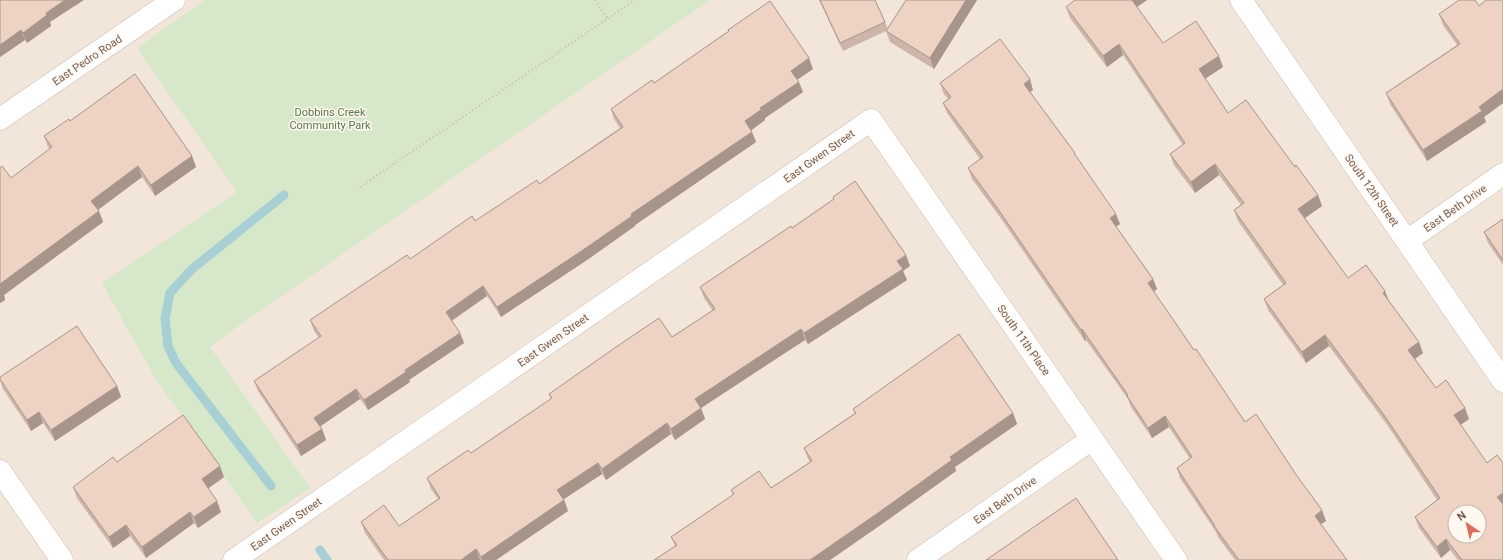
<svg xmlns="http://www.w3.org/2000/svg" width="1503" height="560" viewBox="0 0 1503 560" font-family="Roboto,sans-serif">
<rect width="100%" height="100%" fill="#fbf4ea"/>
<path fill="#f2e5d9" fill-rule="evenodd" d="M0,0H1503V560H0ZM1455,512H1479V536H1455Z"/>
<path fill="#d7e8ca" d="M205,0H710L237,327L210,347L310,488L257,523L155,378L102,283L237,192L137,48Z"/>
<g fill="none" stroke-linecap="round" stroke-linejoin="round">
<path stroke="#a7cfd4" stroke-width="9" d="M271,486L176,363L168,346L165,319L170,293L191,270L284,195
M320,550L327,560"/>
<defs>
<path id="street" d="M1241,0L1503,381
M0,119L174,0
M1407,241L1503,174
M0,471L62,560
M234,560L871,120L1176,560
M918,560L1092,439"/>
</defs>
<use href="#street" stroke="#ccbcb1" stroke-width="23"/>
<path stroke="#d3b6a7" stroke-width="2.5" stroke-dasharray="1 3" stroke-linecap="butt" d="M595,0L608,19
M360,187L635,0"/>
<use href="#street" stroke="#fff" stroke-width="22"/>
</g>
<path fill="#cdb5a9" d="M0,0L50,22L51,26L27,43L25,40L0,57Z
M819,0H875L888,29L906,0H977L934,69L890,42L886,31L843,51Z
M1075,0H1147L1137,7L1163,43L1223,67L1205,79L1228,113L1295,167L1318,195L1322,206L1305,218L1348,278L1385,291L1388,299L1423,353L1415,359L1436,388L1469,419L1461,425L1503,560H1458L1450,550L1441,558L1419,528L1415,517L1437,500L1388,426L1329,346L1306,363L1268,310L1264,299L1283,285L1238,221L1234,210L1241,205L1219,175L1195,193L1174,165L1170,154L1183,145L1123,55L1107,67L1070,18L1066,7Z
M1503,0V103L1484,117L1486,122L1427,161L1390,104L1386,93L1457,45L1443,25L1439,14Z
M728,30L813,69L797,80L803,92L765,118V120L751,130L756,142L635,225V226L587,260L501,317L487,296L452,321L460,333L464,343L409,380L410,382L368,410L360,399L320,426L322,429L326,440L301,456L258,391L254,381L319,338L314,331L310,320L410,259L539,184L620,128L614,119L611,109L654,83L729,31Z
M940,83L1033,90L1030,92L1075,153L1076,157L1120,224L1116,227L1153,279L1157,289L1154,292L1194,350L1245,422L1326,521L1321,524L1347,560H1235L1218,537L1216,532L1180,478L1177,468L1190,459L1169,427L1152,438L1131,407L1128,399L1086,340L1085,341L1002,220L972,179L968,168L980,159L947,113L943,103L948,99L944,94Z
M70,121L192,156L196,167L155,196L142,177L98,210L103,222L4,295L5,300L0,303V168L11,178L50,149L48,147L44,136Z
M833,197L910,266L903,271L907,280L808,344L805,340L701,408L705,419L675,440L671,434L606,480L602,474L564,499L568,511L496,560H384L365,533L361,522L399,526L438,499L431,489L427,478L471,453L551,399L549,394L672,337L713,311L704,298L700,287L792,228L834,199Z
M1503,219V265L1488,243L1484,232Z
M0,377L117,386L121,397L55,441L43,423L31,431L3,389L0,380Z
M853,409L1013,413L1017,424L955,467L956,471L882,524L830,560H654L675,546L671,537L733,495L731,490L771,488L810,462L808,459L804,448L855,413Z
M117,462L224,477L208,488L221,512L198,528L194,523L146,558L130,536L113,548L77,498L73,487Z"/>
<path fill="#a7948a" d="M65,0H84L50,22L51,26L27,43L23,33L46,13Z
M966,0H977L934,69L930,58Z
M1131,0H1147L1134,9Z
M21,30L25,40L0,57V45Z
M1119,44L1123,55L1107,67L1103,56Z
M1219,56L1223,67L1203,80L1199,69Z
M809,58L813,69L795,81L791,71Z
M1030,79L1033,90L1028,94L1024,84Z
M799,82L803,92L765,118V120L749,132L745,121L760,108Z
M1503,89V103L1484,117L1486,122L1427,161L1423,150L1479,107Z
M752,132L756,142L635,225V226L587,260L501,317L497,307L631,214Z
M192,156L196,167L155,196L151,185Z
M1215,164L1219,175L1195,193L1191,182Z
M138,166L142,177L95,212L91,201Z
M1318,195L1322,206L1302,220L1298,209Z
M99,211L103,222L4,295L5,300L0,303V284Z
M1116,214L1120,224L1114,228L1110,218Z
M906,255L910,266L903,271L907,280L808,344L804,333Z
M1153,279L1157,289L1151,293L1148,283Z
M483,286L487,296L449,322L446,312Z
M1385,291L1389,302L1383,293Z
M801,329L805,340L701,408L705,419L675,440L671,429L695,399Z
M1082,329L1086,340L1085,341L1081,330Z
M460,333L464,343L409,380L410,382L368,410L364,400L405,370Z
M1325,335L1329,346L1306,363L1302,352Z
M1419,342L1423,353L1412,361L1408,350Z
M117,386L121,397L55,441L51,430Z
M356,389L360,399L318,428L314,418Z
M1465,408L1469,419L1458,426L1454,415Z
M39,412L43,423L31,431L27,420Z
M1013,413L1017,424L955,467L956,471L882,524L830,560H810L950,457Z
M1165,416L1169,427L1152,438L1148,428Z
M667,423L671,434L606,480L602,469Z
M322,429L326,440L301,456L297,445Z
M598,463L602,474L561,501L557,490Z
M220,466L224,477L206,490L202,479Z
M1503,493V507L1497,497Z
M564,500L568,511L496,560H482L481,557Z
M217,501L221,512L198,528L194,517Z
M1322,510L1326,521L1318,526L1315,516Z
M190,512L194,523L146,558L142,547Z
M126,525L130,536L113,548L109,537Z
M1446,539L1450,550L1441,558L1437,547Z
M476,549L480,560H461Z"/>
<path fill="#eed3c5" stroke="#a7948a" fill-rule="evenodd" d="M0,0H65L46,13L47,15L23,33L21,30L0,45Z
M820,0H875L885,22L840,43Z
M906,0H966L930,58L886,31Z
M1075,0H1132L1163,43L1196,21L1219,56L1199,69L1228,113L1246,100L1295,167L1296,165L1318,195L1298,209L1348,278L1366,265L1385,291L1383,293L1419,342L1408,350L1436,388L1446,380L1465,408L1454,415L1487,463L1497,455L1503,463V493L1497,497L1503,504V560H1462L1446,539L1437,547L1415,517L1440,498L1384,415L1325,335L1302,352L1264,299L1286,283L1234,210L1244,203L1215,164L1191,182L1170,154L1185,143L1119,44L1103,56L1066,7ZM1455,512H1479V536H1455Z
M1459,0H1475L1479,6L1486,0H1503V89L1479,107L1482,111L1423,150L1386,93L1460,44L1439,14Z
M770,1L809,58L791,71L799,82L760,108L762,109L745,121L752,132L631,214L632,216L583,250L497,307L483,286L446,312L460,333L405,370L406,372L364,400L356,389L314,418L322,429L297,445L254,381L321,336L310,320L407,255L410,259L472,216L475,221L537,180L539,184L623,127L611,109L652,80L654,83L729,31L728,30Z
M1000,39L1030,79L1024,84L1075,153H1074L1116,214L1110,218L1153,279L1148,283L1194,350L1196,349L1245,422L1256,414L1297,476L1322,510L1315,516L1347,560H1239L1214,526H1215L1177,468L1192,457L1165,416L1148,428L1127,396L1128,395L1082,329L1081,330L998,209L968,168L983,157L943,103L951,97L940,83Z
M135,74L192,156L151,185L138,166L91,201L99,211L0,284V168L2,166L11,178L52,147L44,136L69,119L70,121Z
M855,181L906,255L897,261L903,269L804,333L801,329L695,399L701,408L671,429L667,423L602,469L598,463L557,490L564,500L481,557L476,549L461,560H388L361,522L384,505L399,526L440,498L427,478L468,450L471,453L552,398L549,394L616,347L659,318L672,337L715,309L700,287L791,226L792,228L834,199L833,197Z
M1503,219V260L1484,232Z
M77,326L117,386L51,430L39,412L27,420L0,379V377Z
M959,334L1013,413L950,457L952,460L878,513L810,560H654L677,545L671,537L734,494L731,490L759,471L771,488L812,461L804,448L856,413L853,409Z
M183,415L220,466L202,479L217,501L194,517L190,512L142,547L126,525L109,537L73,487L113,457L117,462Z
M1076,498L1118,560H986Z"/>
<g text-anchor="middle" stroke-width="3" stroke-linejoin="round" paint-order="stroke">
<g font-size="11" fill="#745b50" stroke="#fef8f1">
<text transform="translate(87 60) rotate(-34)" y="4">East Pedro Road</text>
<text transform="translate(819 156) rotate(-35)" y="4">East Gwen Street</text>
<text transform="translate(1372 190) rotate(55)" y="4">South 12th Street</text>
<text transform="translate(1455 208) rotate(-35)" y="4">East Beth Drive</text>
<text transform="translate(553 340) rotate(-35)" y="4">East Gwen Street</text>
<text transform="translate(1024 340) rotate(55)" y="4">South 11th Place</text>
<text transform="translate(1005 500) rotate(-35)" y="4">East Beth Drive</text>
<text transform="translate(286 524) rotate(-35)" y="4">East Gwen Street</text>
</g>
<g font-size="11" fill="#597849" stroke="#fef8f1">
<text x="330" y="116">Dobbins Creek<tspan x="330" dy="13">Community Park</tspan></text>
</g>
</g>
<g transform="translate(1467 524) rotate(325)"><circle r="19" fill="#fef8f1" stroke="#c7b9b1"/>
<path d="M0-3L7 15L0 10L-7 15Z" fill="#d8725c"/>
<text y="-6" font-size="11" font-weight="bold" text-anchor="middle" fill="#745b50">N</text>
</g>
</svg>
